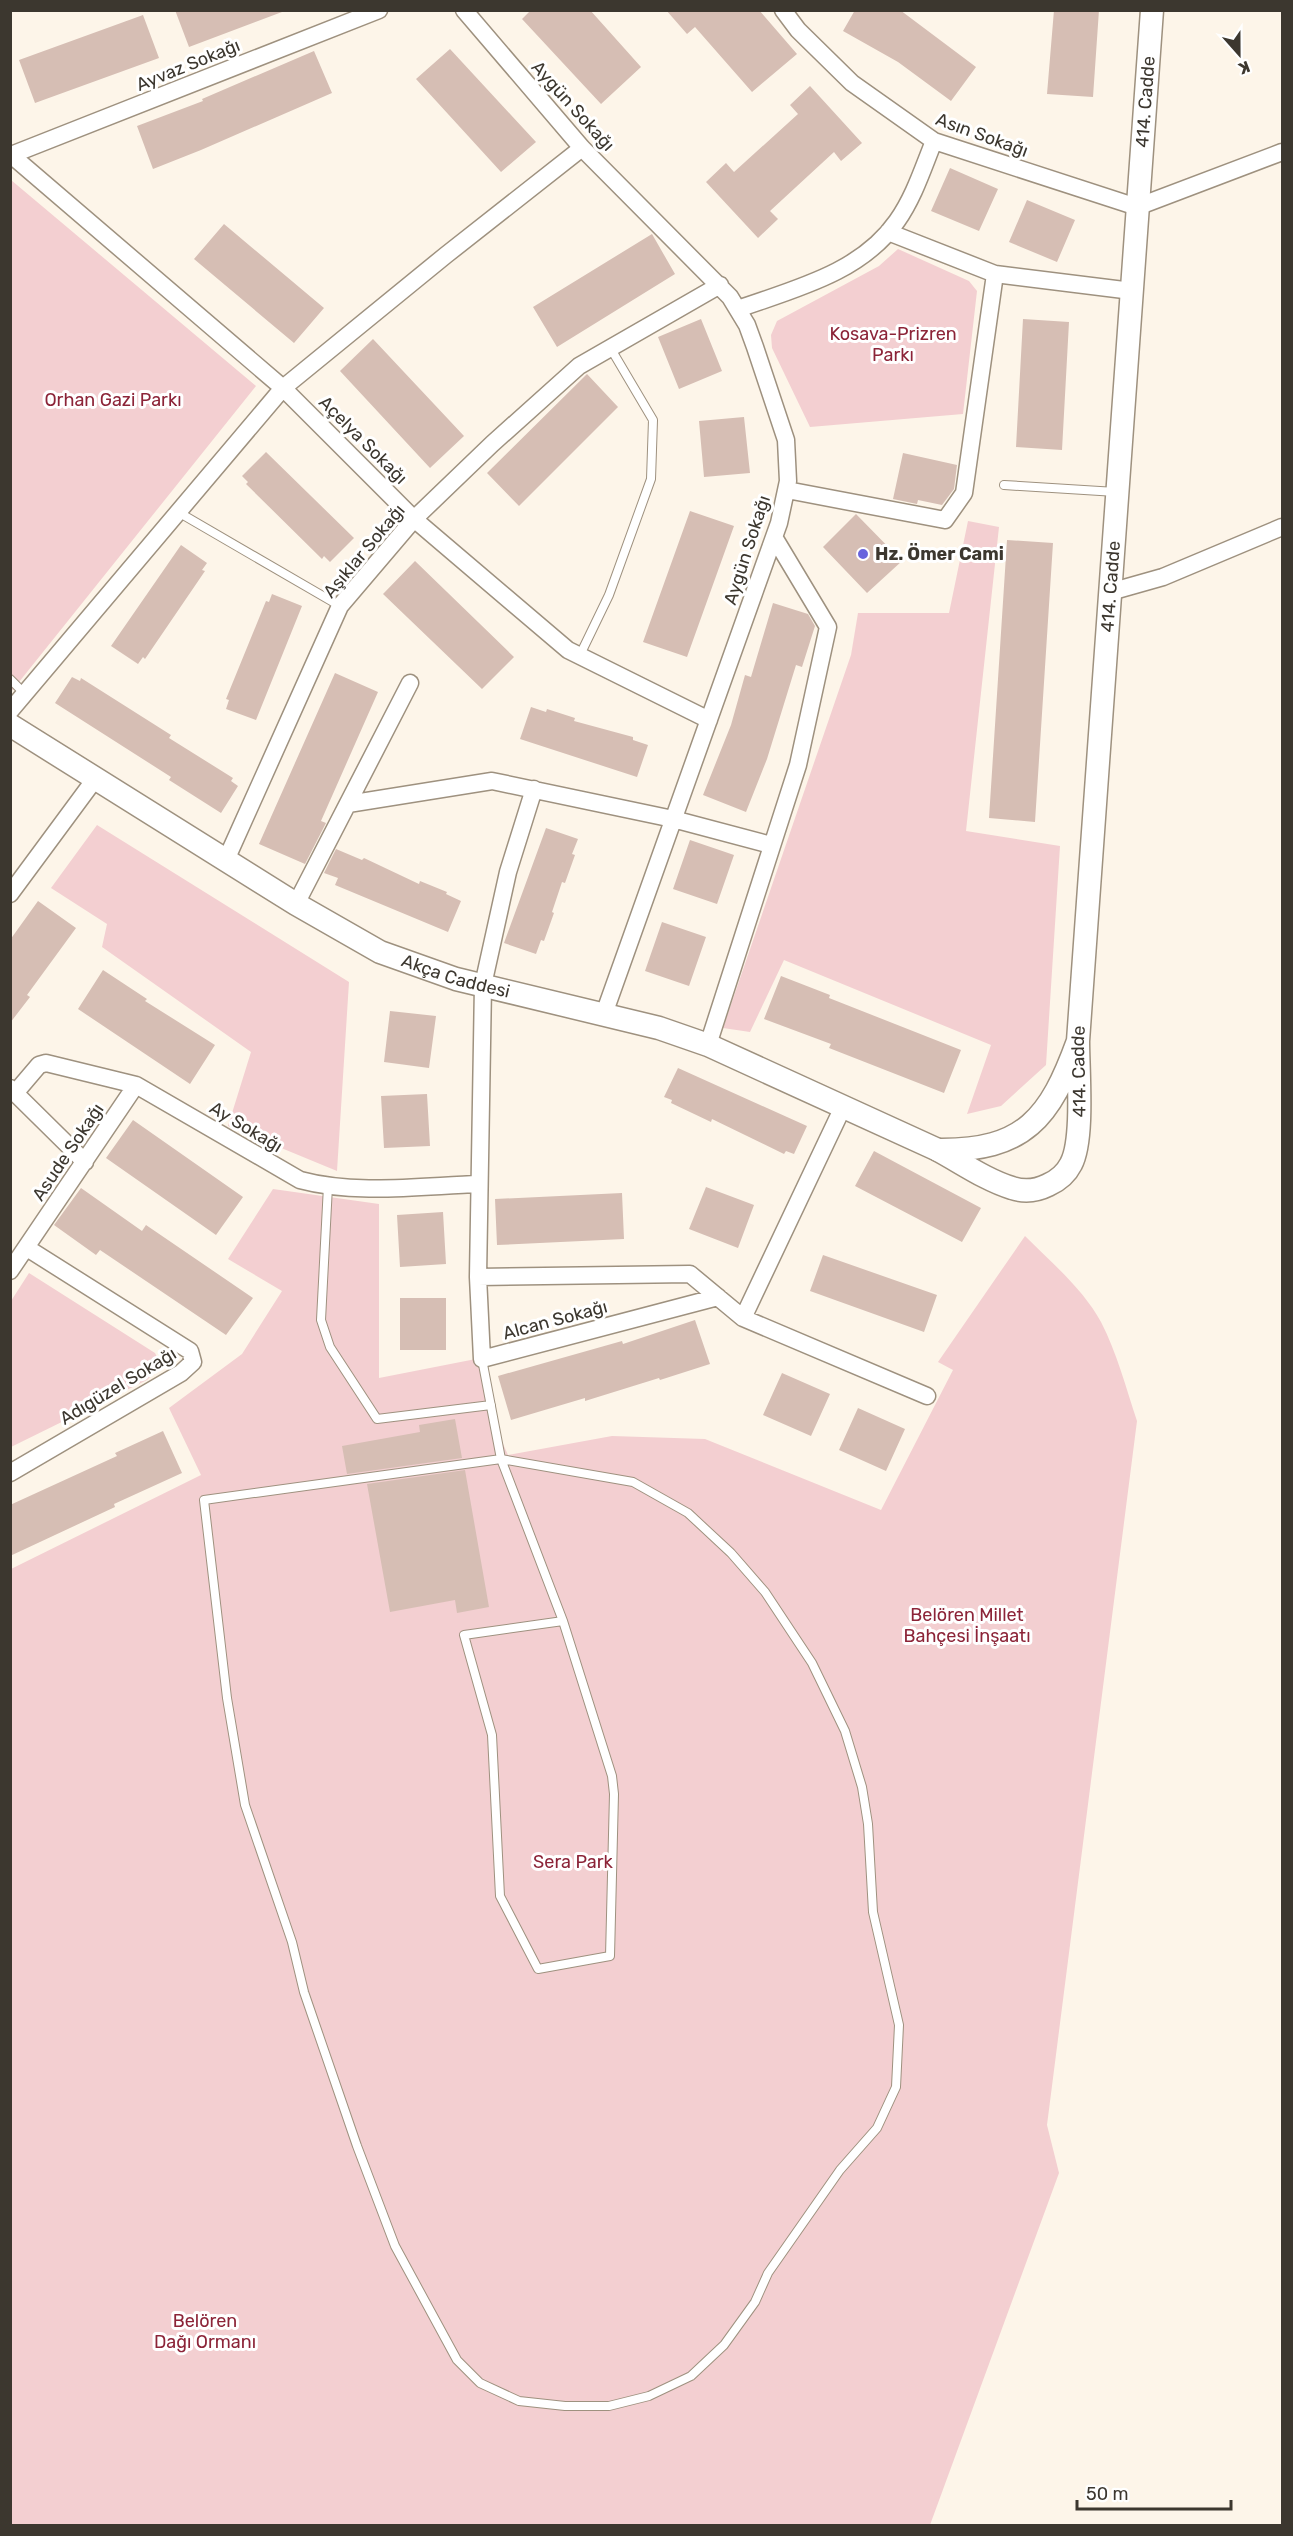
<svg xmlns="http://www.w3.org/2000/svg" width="1293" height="2536" viewBox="0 0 1293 2536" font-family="Rubik,sans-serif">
<rect width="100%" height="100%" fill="#fdf5e9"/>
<path fill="#f3cfd1" d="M11,180L256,386L11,692Z
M898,249L969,281L977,291L963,414L810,427L772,348L771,335L777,321L879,266Z
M968,521L999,527L966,831L1060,846L1046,1065L1001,1106L967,1114L991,1045L784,960L750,1032L723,1028L851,655L858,613H949Z
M97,825L349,982L337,1171L228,1126L251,1052L102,947L107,924L51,888Z
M273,1189L379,1204V1378L486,1357L499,1435L508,1455L612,1436L705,1439L881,1510L953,1370L938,1362L1025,1236C1051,1262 1083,1289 1101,1322C1117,1353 1126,1388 1137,1421L1047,2125L1059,2173L930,2525L11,2526V1569L201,1475L169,1408L242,1354L282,1291L228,1259Z
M29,1273L155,1353L159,1361L158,1369L147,1380L11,1447V1301Z"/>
<path fill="#d6beb4" d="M175,10H282V12L189,47Z
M531,10H590L641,67L601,104L522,19Z
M666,10H759L797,54L752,92L695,27L687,34Z
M855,10H900L976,67L951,101L898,62L843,31Z
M1054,10H1099L1093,97L1047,94Z
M143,15L159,58L35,103L19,60Z
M450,49L536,142L501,172L416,79Z
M314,51L332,93L201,150L153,169L137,126L203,101L202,99Z
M810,86L862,143L841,161L834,152L770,211L778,219L758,238L706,182L726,163L734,172L798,114L790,105Z
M950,168L998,189L979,231L931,211Z
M1027,200L1075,220L1057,262L1009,242Z
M224,224L324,308L294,343L194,259Z
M652,234L675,274L557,347L533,307Z
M701,319L722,371L679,389L658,337Z
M1023,319L1069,322L1062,450L1016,447Z
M373,339L464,436L430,468L340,371Z
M587,374L618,407L519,506L487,473Z
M744,417L750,473L704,477L699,421Z
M266,452L354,538L330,562L324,556L322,559L246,484L248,482L242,476Z
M903,453L957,465L954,489L942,505L918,500L917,504L893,499Z
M690,511L734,526L687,657L643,642Z
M856,514L902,561L867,593L823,547Z
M1007,540L1053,543L1035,822L989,818Z
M181,545L207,563L202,570L205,571L145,659L143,657L138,664L111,646Z
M415,561L514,657L482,689L383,594Z
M272,594L302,606L256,720L226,709L229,700L226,699L266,601L269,602Z
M773,603L808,614L815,626L802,667L796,665L767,759L746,812L703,795L731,725L745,675L751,677Z
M335,673L378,692L321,821L326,823L305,864L259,844Z
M72,677L80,681L81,678L171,735L169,738L233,778L231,781L238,786L221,813L169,780L171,777L55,703Z
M531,707L546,712L547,709L575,718L574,721L633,737V740L648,745L637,777L520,739Z
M546,828L578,839L572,854L575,855L565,883L562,882L552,912L554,913L544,941L541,940L536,954L504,943Z
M690,840L734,855L717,904L673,889Z
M336,849L362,860L364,858L419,884L420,881L447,892L446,894L461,901L448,932L335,885L338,878L324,873Z
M38,901L76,928L27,995L30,997L10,1023V940Z
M662,922L706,937L689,986L645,971Z
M103,970L147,999L145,1001L215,1045L190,1084L78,1009Z
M781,976L830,995L829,998L961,1050L944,1093L829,1048L831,1044L764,1019Z
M390,1011L436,1016L429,1068L384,1062Z
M678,1068L807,1126L794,1154L786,1151L784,1154L712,1119L711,1122L671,1103L672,1100L664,1097Z
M427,1094L430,1146L384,1148L381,1096Z
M133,1120L243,1197L216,1235L106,1158Z
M874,1151L981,1208L962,1242L855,1186Z
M706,1187L754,1205L738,1248L689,1229Z
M81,1188L142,1231L146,1225L253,1298L226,1335L100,1250L96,1255L54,1225Z
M622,1193L624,1239L497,1245L495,1199Z
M443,1212L446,1264L400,1267L397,1215Z
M823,1255L937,1295L924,1332L810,1291Z
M400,1298H446V1350H400Z
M695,1320L710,1364L660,1380L659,1378L585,1401V1398L511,1420L498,1376L622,1341L623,1344Z
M782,1373L830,1394L811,1436L763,1415Z
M858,1408L905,1429L886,1471L839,1450Z
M455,1419L462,1458L347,1474L342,1446L420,1432L419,1425Z
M163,1431L182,1473L114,1504L115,1507L10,1556V1505L117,1456L115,1453Z
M465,1470L489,1607L457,1613L455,1600L390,1612L367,1484Z"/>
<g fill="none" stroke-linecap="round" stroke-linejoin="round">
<defs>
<path id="lane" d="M1004,485L1116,492
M178,512L340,606
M579,657L609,595L651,479L653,420L611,349
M10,679L25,694
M328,1186L321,1320L330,1347L377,1419L491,1405
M482,1359L501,1459L563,1621L612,1776L614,1794L610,1956L538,1969L500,1896L492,1735L464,1635L563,1621
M501,1459L633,1482L688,1513L731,1553L765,1592L812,1663L845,1731L862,1787L868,1824L873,1912L899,2025L896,2087L877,2128L840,2170L768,2273L755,2302L724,2345L691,2376L649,2396L609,2406H565L519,2401L480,2383L457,2360L395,2246L357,2146L304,1992L292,1942L245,1805L227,1698L204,1500Z"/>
<path id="street" d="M464,10L582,148L730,297L747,325L755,347L786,440L788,481L779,523L604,1014
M783,10L798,30L852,83L934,141L1137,207L1282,152
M10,154L283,388L414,519L568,650L709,720
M11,155L379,10
M888,232L995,274L1132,291
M738,309C794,289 861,273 897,221C914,197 923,168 934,141
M787,490L945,520L964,493L995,274
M1110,592L1163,577L1282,527
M10,711L283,388L446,255L582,148
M534,789L508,872L483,985L478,1277L482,1359L718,1297
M348,804L492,781L673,819L771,845
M226,860L340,606L414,519L492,444L579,366L720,285
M10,894L95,779
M296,904L410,683
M708,1045L798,765L828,627L774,537
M10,1088L85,1162
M16,1092L39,1065L46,1063L136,1085L300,1180C355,1195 422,1186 478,1184
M10,1271L136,1085
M478,1277L690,1274L743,1318L927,1396
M743,1318L843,1107
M10,1473L181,1373L193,1362L190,1351L27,1248"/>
<g id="secondary">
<path id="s1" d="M10,725L296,904L380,952L456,979L659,1028L708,1045L938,1150"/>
<path id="s2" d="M1078,1041C1050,1118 1025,1151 938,1150C962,1163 986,1180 1012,1188C1024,1192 1036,1191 1048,1185C1057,1181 1066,1174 1071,1164C1084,1140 1078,1071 1078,1041L1152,10"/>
</g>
</defs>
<use href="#lane" stroke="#9e917f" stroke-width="10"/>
<use href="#street" stroke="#9e917f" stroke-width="19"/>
<use href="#secondary" stroke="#9e917f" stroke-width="25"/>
<use href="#lane" stroke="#fff" stroke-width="8"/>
<use href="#street" stroke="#fff" stroke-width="16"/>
<use href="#secondary" stroke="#fff" stroke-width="22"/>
</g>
<circle fill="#6864dd" stroke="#fff" stroke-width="2" cx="863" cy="554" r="6"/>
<g text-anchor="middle" stroke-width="6" stroke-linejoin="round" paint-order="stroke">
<g font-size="18" fill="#3c372f" stroke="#fff">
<text transform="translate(188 65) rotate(-22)" y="6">Ayvaz Sokağı</text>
<text dy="6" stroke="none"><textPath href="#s2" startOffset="1413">414. Cadde</textPath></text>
<text transform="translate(573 106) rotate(48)" y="6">Aygün Sokağı</text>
<text transform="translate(982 135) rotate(20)" y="6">Asın Sokağı</text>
<text transform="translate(363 440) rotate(45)" y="6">Açelya Sokağı</text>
<text transform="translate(747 550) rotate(-72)" y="6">Aygün Sokağı</text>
<text transform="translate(364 551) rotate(-50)" y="6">Aşıklar Sokağı</text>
<text dy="6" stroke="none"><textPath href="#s2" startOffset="927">414. Cadde</textPath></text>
<text dy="6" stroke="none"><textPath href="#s1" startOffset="514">Akça Caddesi</textPath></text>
<text dy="6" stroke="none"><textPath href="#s2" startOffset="441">414. Cadde</textPath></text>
<text transform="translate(246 1127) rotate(31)" y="6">Ay Sokağı</text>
<text transform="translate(68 1152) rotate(-56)" y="6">Asude Sokağı</text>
<text transform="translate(555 1320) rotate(-15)" y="6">Alcan Sokağı</text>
<text transform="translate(118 1386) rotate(-31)" y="6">Adıgüzel Sokağı</text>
</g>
<g font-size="18" fill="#8c2438" stroke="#fff">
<text x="893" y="340">Kosava-Prizren<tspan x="893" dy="21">Parkı</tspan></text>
<text x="113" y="406">Orhan Gazi Parkı</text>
<text x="967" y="1621">Belören Millet<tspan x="967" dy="21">Bahçesi İnşaatı</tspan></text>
<text x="573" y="1868">Sera Park</text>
<text x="205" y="2327">Belören<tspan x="205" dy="21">Dağı Ormanı</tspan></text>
</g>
<g font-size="18" font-weight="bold" fill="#3c372f" stroke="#fff" text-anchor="start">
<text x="875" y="560">Hz. Ömer Cami</text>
</g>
</g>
<rect width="1293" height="2536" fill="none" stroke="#3c372f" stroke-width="24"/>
<g transform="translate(1239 54) rotate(159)" stroke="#ffffff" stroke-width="4.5" paint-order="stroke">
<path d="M0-4.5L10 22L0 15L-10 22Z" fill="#3c372f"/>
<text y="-9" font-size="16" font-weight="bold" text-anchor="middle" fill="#3c372f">K</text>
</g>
<path d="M1077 2500v9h154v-9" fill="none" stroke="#3c372f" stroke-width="3"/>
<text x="1086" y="2500" font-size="18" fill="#3c372f" stroke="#ffffff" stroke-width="4.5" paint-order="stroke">50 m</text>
</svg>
